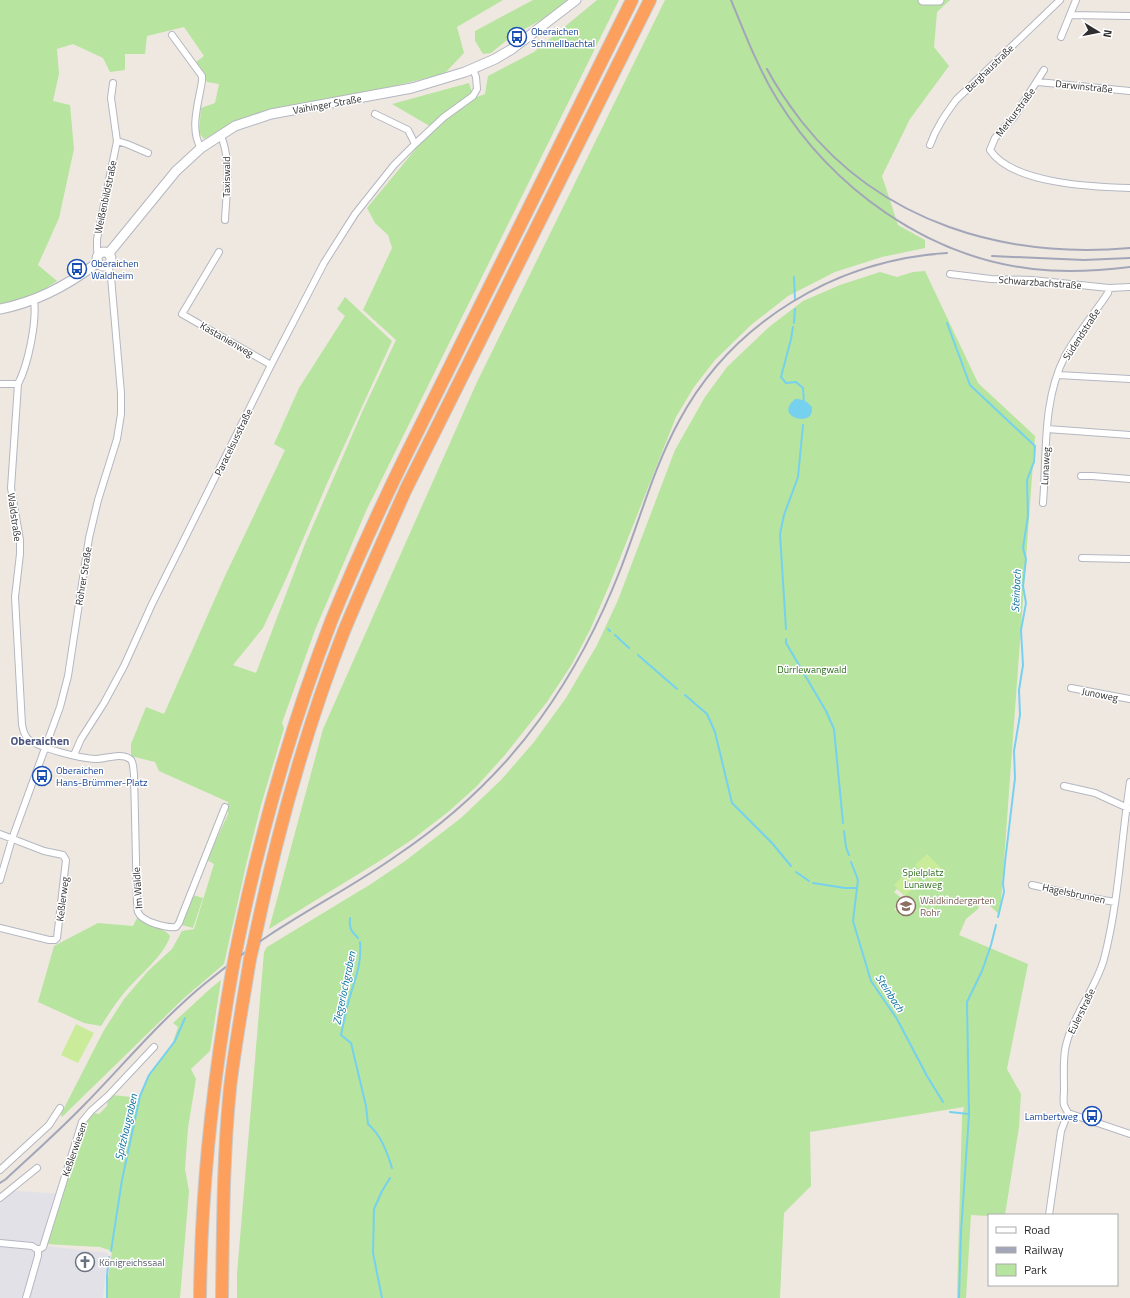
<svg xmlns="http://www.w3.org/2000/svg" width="1130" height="1298" viewBox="0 0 1130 1298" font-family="'Titillium Web',sans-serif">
<rect width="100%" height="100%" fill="#efe8e1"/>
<path fill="#e3e1e8" d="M5,1190L62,1194L46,1246L108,1253L103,1298H0V1194Z"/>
<path fill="#b7e49e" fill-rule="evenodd" d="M0,0H503L457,27L464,53L444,74L231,125L204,139L199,133L201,108L215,103L219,84L207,82L196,62L204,56L184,27L147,36L145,54H125V70L110,72L103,58L73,44L57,49L59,74L53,101L70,105L74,149L59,218L38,265L57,281C36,295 25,300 0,305Z
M533,0H569L550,15L512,36L491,53L483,54L475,41V31Z
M597,0H619L366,511L315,630L282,723L284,728L261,805L246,865L224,964L184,998L62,1117L61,1114L104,1030L124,999L148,971L172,949L182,931L194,929L214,864L207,860L228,814V802L159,771L155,762L131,756V744L146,707L164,714L225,576L285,450L274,444L299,388L345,316L337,309L345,297L392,341L329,479L285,581L263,628L233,665L256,673L305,544L363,410L396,340L363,310L392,248L388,235L375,223L367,208L433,128L392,104L469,83L474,98L485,94L488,76L534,52Z
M665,0H950L937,12L934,47L949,66L910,119L882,176L898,225L925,240V248L882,257L835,272L788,296L751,325L715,360L694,387L676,417L611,581L590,630L572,664L547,702L504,756L476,787L448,812L413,839L378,862L269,929L323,729L477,382Z
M925,271L978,383L1035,436L1000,915L981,898L978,909L966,919L959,935L1028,964L1007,1069L1021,1094L1019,1127L1005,1215H989V1216L971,1215L966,1298H957L962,1116L964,1107L810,1132L811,1186L784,1213L780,1298H237V1274L264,952L267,947L371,884L405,861L461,818L501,780L534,742L566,698L597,645L618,600L675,450L705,397L727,367L769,327L803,301L840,285L880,272L897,277L913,272ZM897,889L905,896L917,911L908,912L894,910L904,900L894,892Z
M193,895L203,898L193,928L182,925Z
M137,918C146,927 165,927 170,936C165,955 137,977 124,993C115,1004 108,1015 101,1026L84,1023L38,1002L54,946L98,923L133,926Z
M221,980L210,1051L191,1069L196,1079L188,1128L185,1169L189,1191L180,1298H108L107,1285L112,1251L100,1247L45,1244L80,1137L85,1124L93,1113L99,1114L107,1106L108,1099L113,1095L140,1098L149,1076L172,1045L178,1027L173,1023L211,988Z"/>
<path fill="#caeb9a" d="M927,854L945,872L934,884L915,865Z
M909,870L920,881L905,896L894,885Z
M76,1024L94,1033L78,1063L61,1055Z"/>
<path fill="#76d1ef" d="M795,399C803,399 807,401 812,407C812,409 812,412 811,414C806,425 775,416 795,399Z"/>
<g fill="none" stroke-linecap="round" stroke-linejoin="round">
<path stroke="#76d1ef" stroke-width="2" d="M794,277L795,300
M794,323L795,309
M947,323L970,385L1035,446L1034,462L1027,480L1028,516L1023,548L1026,559L1023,586L1026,603L1021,630L1023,665L1019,690L1020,715L1014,751L1015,778L1005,862L1003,884L1004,892L998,917
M793,327L791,339L781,377L786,383L796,382L803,388L804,403
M608,629L610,631
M786,629L780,534L784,515L798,477L803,425
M615,635L629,648
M786,639V643L826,711L834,729L843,823
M638,655L677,689
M685,695L707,714L715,732L732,803L772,843L791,866
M844,831L846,847L849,855
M851,862L858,880L853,921L871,981L897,1019L927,1076L943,1102
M796,872L809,881
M813,883L845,888H857
M350,918C349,928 351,931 358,938
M360,942C362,969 353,982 347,1007C345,1016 343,1025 341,1035L351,1043L366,1106L368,1124C381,1135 387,1152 392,1168
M950,1112L969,1114
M111,1251L122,1180L140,1096L149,1075L175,1041L185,1018
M107,1298V1276L109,1257
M382,1298L373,1253L374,1209L382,1191L390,1178
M959,1298L961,1232L969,1114L967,1002L982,971L991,945L996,925"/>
<defs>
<path id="minor" d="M1071,15L1130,16
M172,35L202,76V81C199,101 189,130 201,148
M1061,37L1076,0
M1044,70L1014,117L995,138L990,150C1012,184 1094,187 1130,188
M1038,82L1130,91
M375,114L408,130L415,144
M220,134C232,158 226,195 225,220
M117,141L127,144L148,153
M930,145C936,128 945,115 956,100L1060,0
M219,252L182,314L271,365
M99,253L97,250V239L117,141L111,98L113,83
M950,274L991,279L1032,280L1109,288L1130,287
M34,300C37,322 28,365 18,384L11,488L20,540V554L15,597L22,725C23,730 24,735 28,739C39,748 82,759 96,759C106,759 121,752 130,759C134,762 133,769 134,774L137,903C138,906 137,910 138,912C142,922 166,928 176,927L179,923L225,807
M1058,375L1130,379
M0,384H18
M1047,429L1130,435
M1081,476H1092L1130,479
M1043,503C1047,454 1042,401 1065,356C1077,334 1094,314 1108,293L1109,288
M1082,558L1130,559
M1071,688L1130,699
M74,755L81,739L104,703L124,666L152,604L271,365L324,263L355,214L394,165L415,144L444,117L473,96L477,89L476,77L473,69
M1064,786L1095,793L1130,809
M0,834L44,851L63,855L66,860L57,938L55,940H49L0,928
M0,880L12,839L60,707L68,676L89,538L98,500L117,439L121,414V393L111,277L108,265
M1032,885L1080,896L1115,902
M1068,1113C1067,1110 1065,1108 1064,1105C1063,1100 1064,1094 1064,1090C1064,1076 1063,1064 1065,1050C1071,1017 1095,991 1104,959C1119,901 1121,841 1130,782
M1068,1113L1130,1134
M0,1170L49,1125L60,1108
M0,1198L37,1168
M1049,1215L1061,1131L1068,1113
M0,1243L32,1246L38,1250
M38,1250L43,1247L82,1122L91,1111L108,1096L154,1047
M26,1298L38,1256V1250"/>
<path id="secondary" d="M923,0H939
M97 259a7 7 0 1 1 14 0a7 7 0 1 1-14 0Z
M109,253L176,171L201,148L235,126L271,114L412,88L465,72L495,59L512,49L576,0
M0,309C37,302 68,285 97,263"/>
<path id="motorway" d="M254,942C276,837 305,731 344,631C364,583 385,536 406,489L650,0
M235,956C258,841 290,728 332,619C355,563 380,508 407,453L632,0
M200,1298C201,1188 213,1080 232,972
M222,1298C223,1228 223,1158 230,1088C235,1045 243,1002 250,959"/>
</defs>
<use href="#minor" stroke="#b4b7c1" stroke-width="8"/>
<use href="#secondary" stroke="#b4b7c1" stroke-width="11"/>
<use href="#motorway" stroke="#c9c9c9" stroke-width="14"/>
<use href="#minor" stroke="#fff" stroke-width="6"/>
<use href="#secondary" stroke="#fff" stroke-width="9"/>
<use href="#motorway" stroke="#fda05d" stroke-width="12"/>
<path stroke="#a3a6b8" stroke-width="2" d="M731,0C745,34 758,68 777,99C832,188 927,257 1033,269C1066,273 1098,271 1130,267
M767,69C777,88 789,105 802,122C882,223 1005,259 1130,248
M992,256L1084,260L1130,258
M0,1183L6,1179C33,1154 60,1130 86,1103C124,1064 160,1021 202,986C223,969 245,951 268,936C310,908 355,885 396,856C451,819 501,773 540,719C574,672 600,622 621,568C640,519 654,467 679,421C732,322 836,260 947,253"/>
<defs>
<path id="motorway-bridge" d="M250,959L254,942
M232,972L235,956"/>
</defs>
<use href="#motorway-bridge" stroke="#c9c9c9" stroke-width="14" stroke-linecap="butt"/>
<use href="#motorway-bridge" stroke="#fda05d" stroke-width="12"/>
</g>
<defs>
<symbol id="bus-ring" viewBox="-11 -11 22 22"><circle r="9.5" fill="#fff" stroke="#1a4fb4" stroke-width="1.5"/><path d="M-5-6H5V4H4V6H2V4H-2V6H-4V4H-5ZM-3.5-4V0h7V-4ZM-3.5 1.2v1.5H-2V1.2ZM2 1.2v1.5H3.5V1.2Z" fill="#1a4fb4"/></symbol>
<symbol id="school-ring" viewBox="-11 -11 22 22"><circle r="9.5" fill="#fff" stroke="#8d6e63" stroke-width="1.5"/><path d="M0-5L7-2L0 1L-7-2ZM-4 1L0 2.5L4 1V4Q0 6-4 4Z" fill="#8d6e63"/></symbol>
<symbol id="church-ring" viewBox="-11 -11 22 22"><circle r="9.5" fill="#fff" stroke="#6b7280" stroke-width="1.5"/><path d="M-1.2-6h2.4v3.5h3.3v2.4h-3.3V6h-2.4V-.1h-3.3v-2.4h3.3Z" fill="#6b7280"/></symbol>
</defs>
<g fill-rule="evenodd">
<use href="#bus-ring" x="506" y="26" width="22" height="22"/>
<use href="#bus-ring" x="66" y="258" width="22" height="22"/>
<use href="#bus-ring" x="31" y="765" width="22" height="22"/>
<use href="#school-ring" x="895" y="895" width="22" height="22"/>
<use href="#bus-ring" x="1081" y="1105" width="22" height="22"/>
<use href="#church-ring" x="74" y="1251" width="22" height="22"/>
</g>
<g text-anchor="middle" stroke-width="3" stroke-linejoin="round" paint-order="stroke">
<g font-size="10" fill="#164399" stroke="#fff" text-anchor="start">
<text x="531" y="35">Oberaichen<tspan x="531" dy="12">Schmellbachtal</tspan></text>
<text x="91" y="267">Oberaichen<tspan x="91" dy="12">Waldheim</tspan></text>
<text x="56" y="774">Oberaichen<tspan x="56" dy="12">Hans-Brümmer-Platz</tspan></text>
<text x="1078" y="1120" text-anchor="end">Lambertweg</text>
</g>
<g font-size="10" fill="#2e2e2e" stroke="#fff">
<text transform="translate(989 68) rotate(-44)" y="4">Berghaustraße</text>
<text transform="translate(1084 86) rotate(6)" y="4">Darwinstraße</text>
<text transform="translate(327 104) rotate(-10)" y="4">Vaihinger Straße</text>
<text transform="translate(1015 112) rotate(-53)" y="4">Merkurstraße</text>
<text transform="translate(226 177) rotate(-90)" y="4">Taxiswald</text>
<text transform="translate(105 197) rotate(-78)" y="4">Weißenbildstraße</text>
<text transform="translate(1040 282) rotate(4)" y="4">Schwarzbachstraße</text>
<text transform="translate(1081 334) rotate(-57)" y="4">Südendstraße</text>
<text transform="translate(227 339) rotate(30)" y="4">Kastanienweg</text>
<text transform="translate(233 442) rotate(-64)" y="4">Paracelsusstraße</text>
<text transform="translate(1045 466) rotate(-87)" y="4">Lunaweg</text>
<text transform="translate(15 517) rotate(82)" y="4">Waldstraße</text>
<text transform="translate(83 576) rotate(-81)" y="4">Rohrer Straße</text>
<text transform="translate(1100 694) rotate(11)" y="4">Junoweg</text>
<text transform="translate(137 888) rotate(-94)" y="4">Im Wäldle</text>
<text transform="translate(1074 893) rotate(12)" y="4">Hagelsbrunnen</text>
<text transform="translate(62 899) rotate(-83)" y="4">Keßlerweg</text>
<text transform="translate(1081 1011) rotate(-64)" y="4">Eulerstraße</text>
<text transform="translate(74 1149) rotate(-71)" y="4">Keßlerwiesen</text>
</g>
<g font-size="10" fill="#2e6d1c" stroke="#fff">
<text x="812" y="673">Dürrlewangwald</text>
<text x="923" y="876">Spielplatz<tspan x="923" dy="12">Lunaweg</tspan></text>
</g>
<g font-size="10" fill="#785e54" stroke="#fff" text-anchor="start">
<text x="920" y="904">Waldkindergarten<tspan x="920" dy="12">Rohr</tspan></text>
</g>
<g font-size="10" fill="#5b616d" stroke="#fff" text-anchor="start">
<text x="99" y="1266">Königreichssaal</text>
</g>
<g font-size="11" font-style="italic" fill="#0e71a1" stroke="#fff">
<text transform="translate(1016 591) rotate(-87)" y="4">Steinbach</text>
<text transform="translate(344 988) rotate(-78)" y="4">Ziegerlochgraben</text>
<text transform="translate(890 993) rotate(57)" y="4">Steinbach</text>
<text transform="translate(126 1127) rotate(-77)" y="4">Spitzhaugraben</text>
</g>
<g font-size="12" font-weight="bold" fill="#4d577f" stroke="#fff">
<text x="40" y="745">Oberaichen</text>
</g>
</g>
<rect x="988" y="1214" width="130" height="72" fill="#ffffff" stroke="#ababab"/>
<rect x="996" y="1227" width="20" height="6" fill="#ffffff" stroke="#ababab"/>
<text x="1024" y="1234" font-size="12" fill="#2e2e2e">Road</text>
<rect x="996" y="1247" width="20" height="6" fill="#a3a6b8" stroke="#ababab"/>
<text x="1024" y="1254" font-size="12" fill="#2e2e2e">Railway</text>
<rect x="996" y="1264" width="20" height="12" fill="#b7e49e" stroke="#ababab"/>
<text x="1024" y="1274" font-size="12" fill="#2e2e2e">Park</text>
<g transform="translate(1098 32) rotate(100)" stroke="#ffffff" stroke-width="3" paint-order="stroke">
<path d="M0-3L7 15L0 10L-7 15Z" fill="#2e2e2e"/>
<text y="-6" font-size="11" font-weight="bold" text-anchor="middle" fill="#2e2e2e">N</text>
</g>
</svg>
